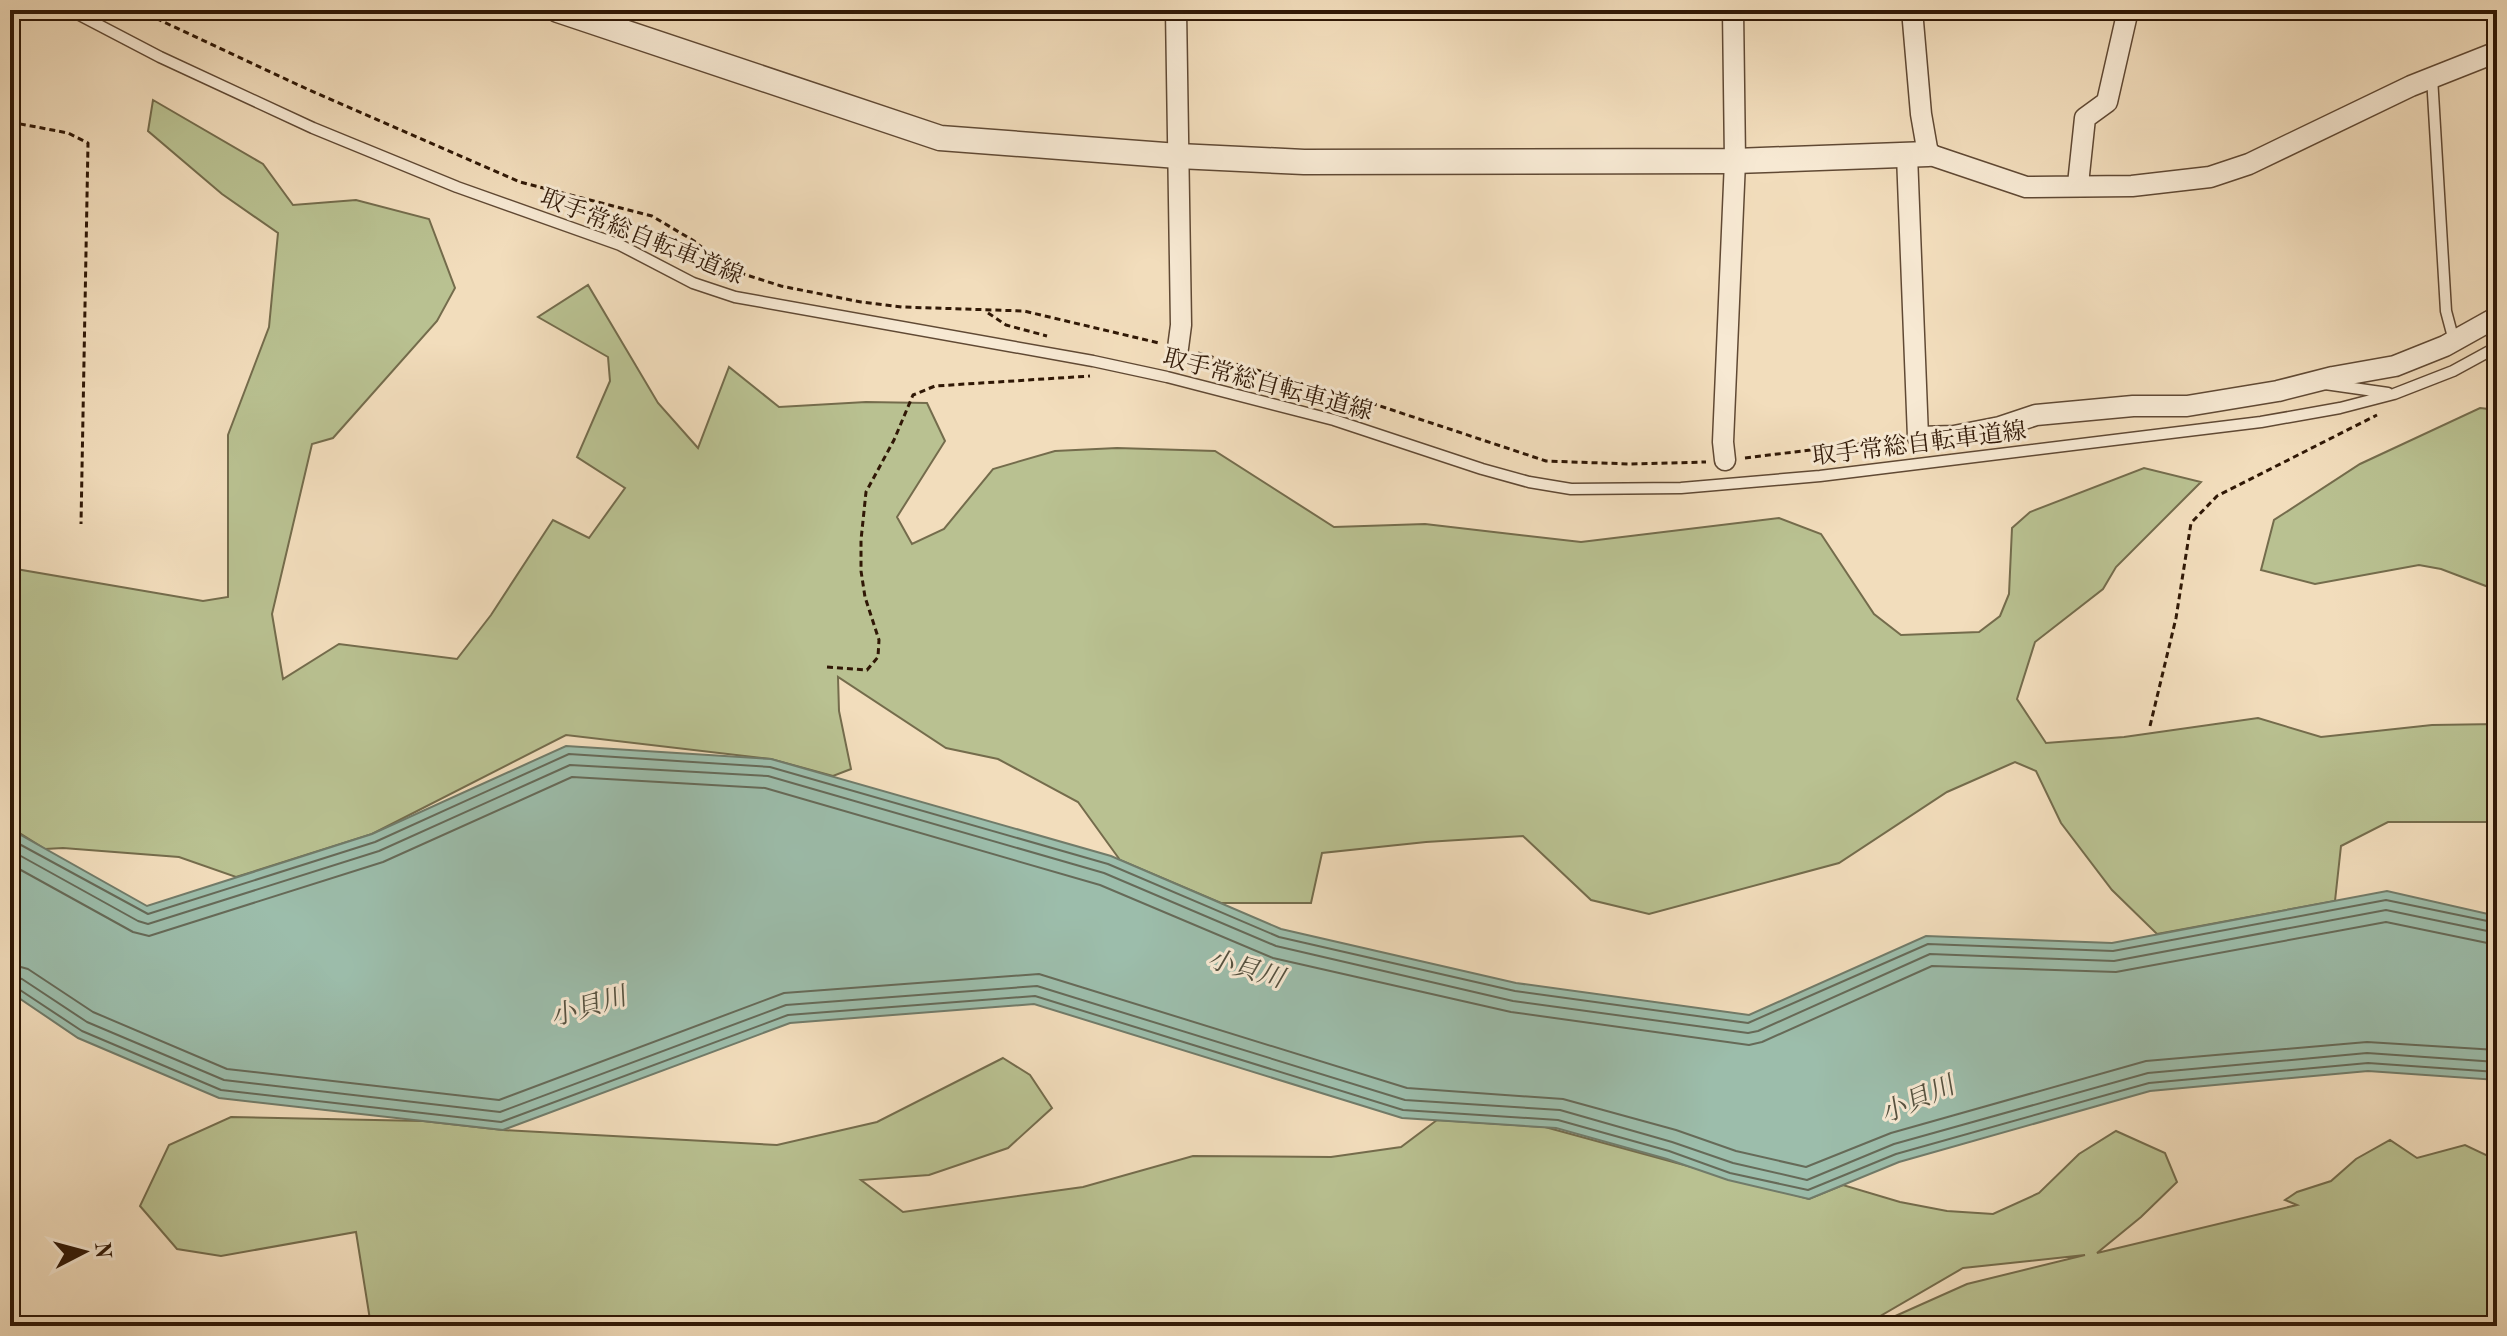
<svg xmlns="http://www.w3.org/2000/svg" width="2507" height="1336" viewBox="0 0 2507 1336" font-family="'Old Standard TT','Noto Serif JP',serif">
<rect width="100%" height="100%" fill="#f2ddbc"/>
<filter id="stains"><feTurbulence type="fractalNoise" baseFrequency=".0025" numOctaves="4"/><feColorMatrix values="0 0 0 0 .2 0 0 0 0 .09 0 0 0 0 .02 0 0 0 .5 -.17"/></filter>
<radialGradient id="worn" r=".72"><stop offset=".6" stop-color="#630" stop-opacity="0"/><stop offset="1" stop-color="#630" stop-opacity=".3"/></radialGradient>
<path fill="#b9c191" stroke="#746c4c" stroke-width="2" d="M153,100L263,164L293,205L356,200L429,219L455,288L437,321L333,438L312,444L272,614L283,679L339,644L457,659L491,615L553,520L589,538L625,488L577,457L610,381L608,357L538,317L588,285L658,403L698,448L729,367L779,407L866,402L927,403L945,441L897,517L912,544L944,529L993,469L1055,451L1117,448L1215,451L1334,527L1425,524L1581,542L1779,518L1821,534L1874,614L1901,635L1979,632L2000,616L2009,594L2012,528L2030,512L2144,468L2201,482L2116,567L2103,589L2035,642L2017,699L2046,743L2124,737L2258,718L2321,737L2432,725L2497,724V822H2388L2341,846L2335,901L2157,934L2112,890L2061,823L2036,771L2015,762L1947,792L1839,863L1649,914L1591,900L1523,836L1426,842L1322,853L1311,903H1221L1120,860L1078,802L998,759L946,748L838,677L839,711L851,769L833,776L771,759L566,735L372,834L236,877L179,857L63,848L45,849L10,827V568L203,601L228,597V435L269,327L278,233L222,194L148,131Z
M2480,408L2497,410V593L2491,588L2441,569L2419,565L2315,584L2261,570L2274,520L2360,464Z
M1003,1058L1030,1075L1052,1108L1008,1148L929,1175L861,1180L903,1212L1083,1187L1193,1156L1331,1157L1401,1147L1437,1120L1545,1127L1809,1199L1843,1185L1900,1202L1947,1211L1993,1214L2039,1193L2079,1154L2116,1131L2165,1153L2177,1182L2141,1217L2097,1253L2297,1205L2285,1200L2297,1192L2331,1181L2356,1159L2390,1140L2417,1158L2465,1145L2490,1157L2497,1154V1326H1873L1967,1284L2085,1255L1963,1268L1863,1326H371L356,1232L221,1256L177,1249L140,1206L169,1145L231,1117L423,1121L503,1130L777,1145L877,1122Z"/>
<path fill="#9cbdab" stroke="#717b69" stroke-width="2" d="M566,746L771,759L1111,856L1281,929L1516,983L1749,1015L1926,936L2112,943L2387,891L2497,916V1080L2368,1071L2150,1091L1899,1162L1809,1199L1728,1180L1667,1159L1556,1128L1402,1118L1034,1004L790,1023L503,1130L219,1098L78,1038L10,992V829L147,906L372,834Z"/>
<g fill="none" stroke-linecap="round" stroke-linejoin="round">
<path stroke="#666a58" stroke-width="2" d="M10,839L148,914L375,842L569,754L770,767L1108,864L1279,937L1515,991L1748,1023L1928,944L2113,951L2386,900L2497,923
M10,850L138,921L148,924L379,851L570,765L768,776L1104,873L1276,946L1513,1001L1748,1033L1758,1031L1930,954L2114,961L2386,910L2497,933
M10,864L133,932L149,936L383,862L572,777L765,788L1100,885L1273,958L1511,1012L1749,1045L1762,1042L1932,966L2116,972L2386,922L2497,945
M10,964L28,969L93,1012L227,1069L499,1100L784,993L1039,974L1407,1088L1563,1099L1676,1130L1736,1151L1806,1167L1891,1133L2146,1061L2367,1042L2497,1050
M10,976L22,979L87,1022L224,1080L500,1112L786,1005L1037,986L1405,1100L1560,1110L1672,1142L1733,1163L1807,1180L1894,1144L2148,1073L2367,1053L2497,1062
M10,986L17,988L82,1031L221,1090L501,1122L788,1015L1035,996L1403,1110L1558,1120L1669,1151L1730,1173L1808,1190L1896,1154L2149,1083L2368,1063L2497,1072"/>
<defs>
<path id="service" d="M70,10L160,57L313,128L457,187L620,245L693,283L735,297L1093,361L1167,377L1334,420L1482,469L1529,482L1571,489L1681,488L1820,476L2261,422L2340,408L2394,394L2453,371L2497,347
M2432,77L2446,311L2454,341
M2325,384L2388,393"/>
<path id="minor" d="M1176,10L1181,325L1178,348
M1912,10L1921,114L1928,154L2026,187L2132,186L2210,177L2249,164L2411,86L2497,52
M1907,155L1918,437L1954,436L2000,427L2036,415L2133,406H2187L2278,391L2333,377L2395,366L2445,346L2497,317
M2078,184L2085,118L2107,102L2128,10
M1725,460L1723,442L1735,161L1733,10"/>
<path id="tertiary" d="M558,10L940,138L1178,156L1304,162L1735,161L1928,154"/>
</defs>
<use href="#service" stroke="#604934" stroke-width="13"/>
<use href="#minor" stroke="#604934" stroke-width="23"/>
<use href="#tertiary" stroke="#604934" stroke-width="27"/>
<path stroke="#301806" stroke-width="3" stroke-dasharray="6 4" stroke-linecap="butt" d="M138,10L307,89L520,182L652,216L694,241L731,270L781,286L861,302L902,307L1024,311L1159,343
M10,122L68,133L88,143L81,524
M988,313L1006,325L1047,336
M1198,353L1374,404L1546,461L1629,464L1706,462
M1745,458L1900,439
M827,667L867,670L878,657L879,640L865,597L861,571V540L866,492L894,440L913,395L935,386L1090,376
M2150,726L2176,618L2191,523L2217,496L2377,415"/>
<use href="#service" stroke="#f7e9d3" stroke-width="10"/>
<use href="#minor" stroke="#f7e9d3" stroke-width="20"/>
<use href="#tertiary" stroke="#f7e9d3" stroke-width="24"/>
</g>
<g text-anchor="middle" stroke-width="6" stroke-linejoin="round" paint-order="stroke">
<g font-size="24" fill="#301806" stroke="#f7e9d3">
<text transform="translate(642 236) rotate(22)" y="8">取手常総自転車道線</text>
<text transform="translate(1268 384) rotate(15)" y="8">取手常総自転車道線</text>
<text transform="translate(1919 443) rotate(-7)" y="8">取手常総自転車道線</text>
</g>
<g font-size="26" font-style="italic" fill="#565240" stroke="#f7e9d3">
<text transform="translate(1246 968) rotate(16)" y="9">小貝川</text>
<text transform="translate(588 1006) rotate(-17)" y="9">小貝川</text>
<text transform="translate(1917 1099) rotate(-24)" y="9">小貝川</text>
</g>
</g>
<rect width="2507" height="1336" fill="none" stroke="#f2ddbc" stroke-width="40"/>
<rect x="12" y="12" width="2483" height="1312" fill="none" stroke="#301806" stroke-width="4"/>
<rect x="20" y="20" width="2467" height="1296" fill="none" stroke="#301806" stroke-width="2"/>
<g transform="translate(84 1252) rotate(84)" stroke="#f7e9d3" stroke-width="6" paint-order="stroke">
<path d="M0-6L14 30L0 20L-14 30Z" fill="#301806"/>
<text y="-12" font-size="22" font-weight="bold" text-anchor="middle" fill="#301806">N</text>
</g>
<rect width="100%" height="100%" filter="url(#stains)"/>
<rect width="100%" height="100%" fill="url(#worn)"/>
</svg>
